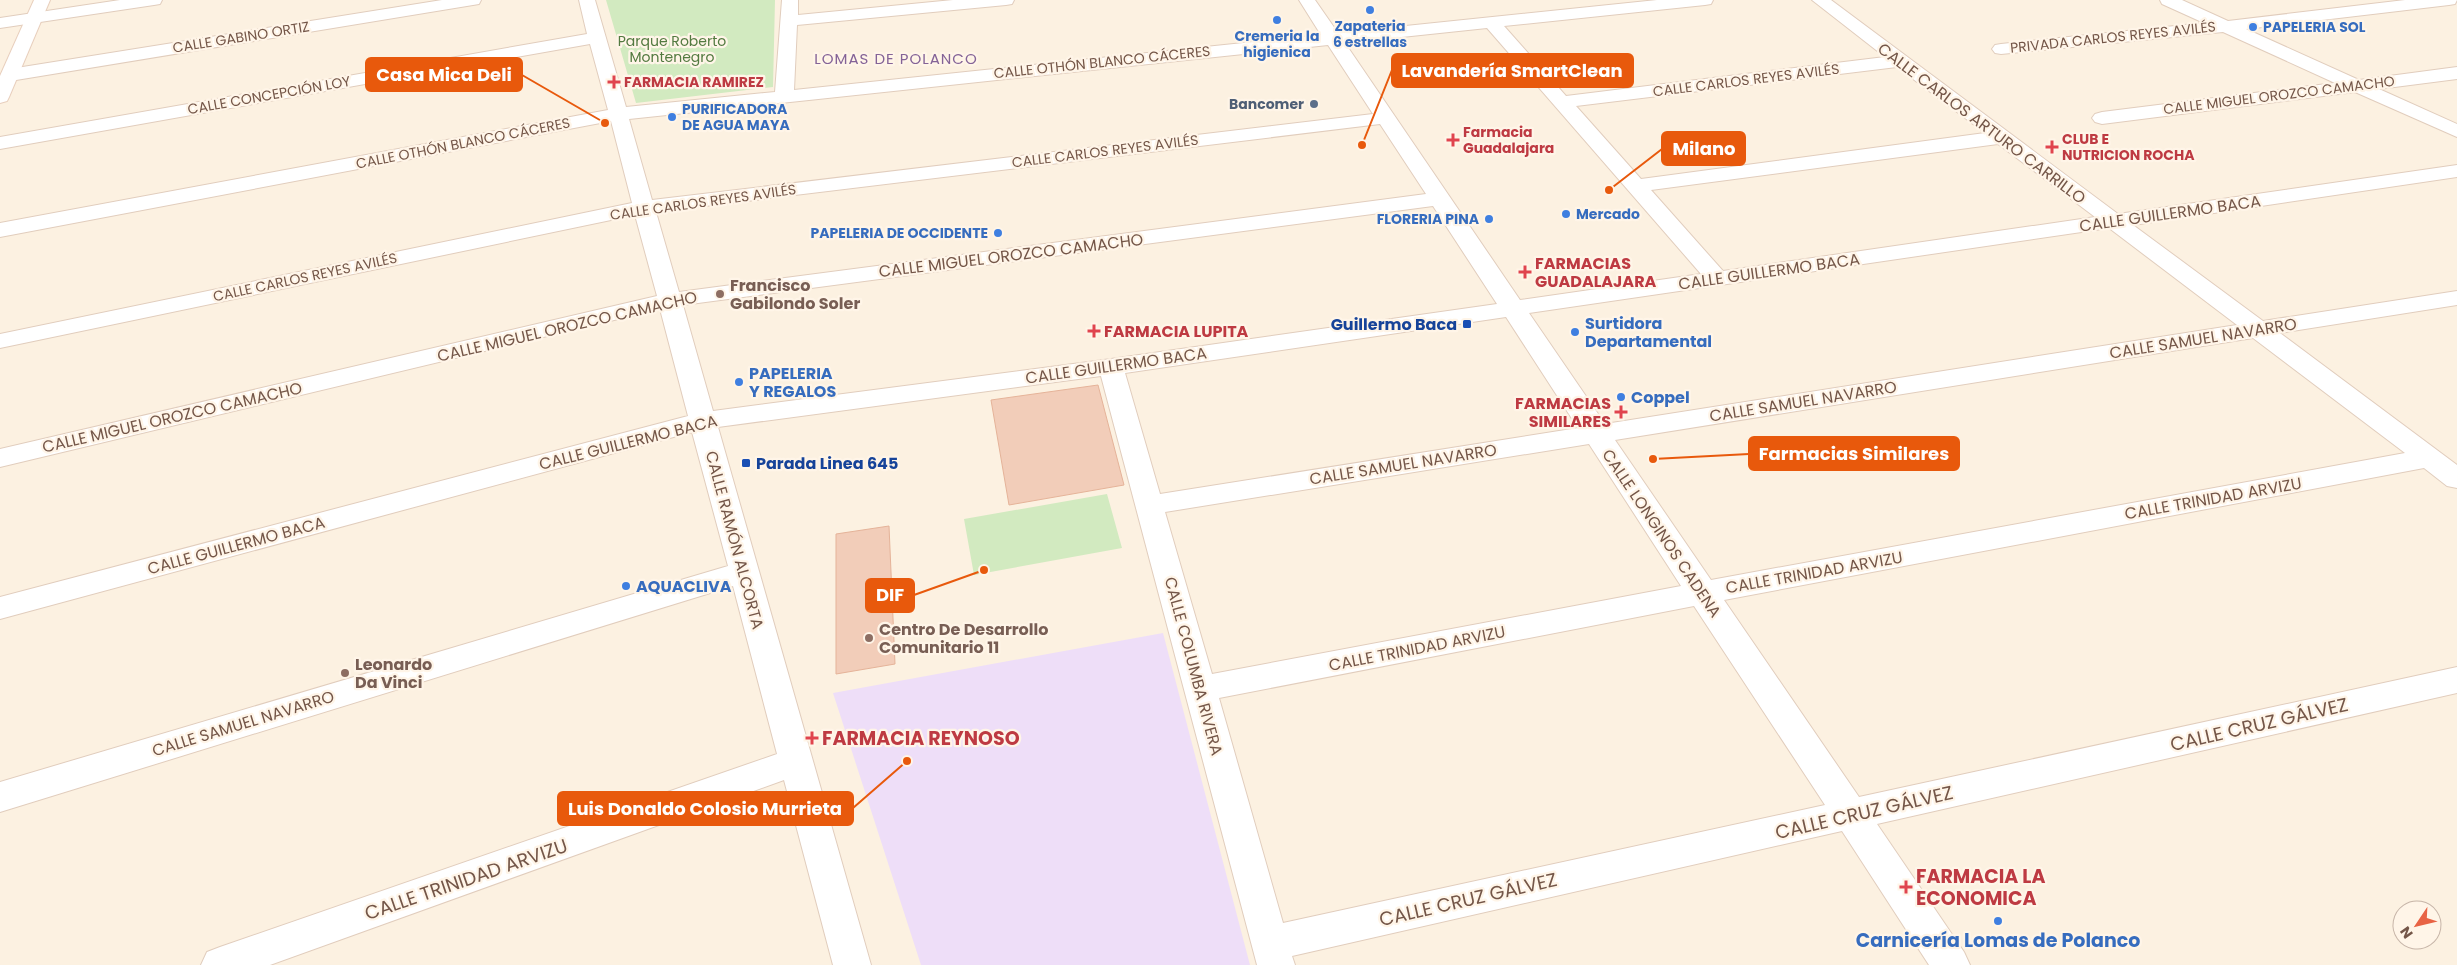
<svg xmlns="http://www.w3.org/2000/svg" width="2457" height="965" viewBox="0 0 2457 965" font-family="Poppins,sans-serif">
<rect width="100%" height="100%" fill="#fcf1e1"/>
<path fill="#eedef8" d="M1163,633L1250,965H921L833,693Z"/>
<path fill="#d2eac0" d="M606,0H775L773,87L636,103Z
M1107,494L1122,548L974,575L964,519Z"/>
<path fill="#f2cdb9" stroke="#e5b399" d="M1098,385L1124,485L1009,505L991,400Z
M889,526L895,664L836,674V534Z"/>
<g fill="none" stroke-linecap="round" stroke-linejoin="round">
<defs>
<path id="street" d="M120,0H162L160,4L154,5L0,28V18Z
M442,0H481L479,4L473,5L10,81L3,79L1,75L3,71L10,69Z
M579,0H595L626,107L775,92L782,0H798V15L953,0H1014L1012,4L1006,5L797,25L794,90L1321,35L1299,0H1315L1338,33L1657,0H1713L1711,4L1705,5L1504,26L1566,96L1885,57L1812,0H1831L2118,214L2457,165V177L2133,225L2263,321L2457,291V305L2280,333L2457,465V488L2447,486L2424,468L1724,600L1859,797L2457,667V693L1877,824L1964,952L1970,965H1929L1842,831L1292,956L1295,965H1257L1101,376L718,427L871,965H833L784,780L270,965H201L207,952L220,947L777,754L733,586L0,812V782L728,566L692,432L0,619V597L688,416L660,309L0,467V449L657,296L635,215L0,348V334L632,203L611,121L0,237V223L608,110L590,44L0,149V137L587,34ZM1487,28L1701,274L1520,300L1345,43ZM1328,45L1373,114L652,200L629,119ZM1897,67L1985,133L1641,179L1576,106ZM1380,124L1426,194L679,292L656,212ZM1998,144L2095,217L1723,271L1651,190ZM1433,206L1497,304L1111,359L713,411L683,305ZM2109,228L2237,325L1605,424L1529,313ZM1506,317L1578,428L1160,494L1125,373ZM2253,338L2405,453L1711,580L1615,440ZM1589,444L1681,586L1212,674L1165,512ZM1694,606L1825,805L1283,923L1219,698Z
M2160,0H2182L2228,21L2405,0H2457L2455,4L2449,5L2246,29L2359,80L2457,67V79L2379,89L2457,124V137L2355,92L2102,124L2095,122L2092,118L2095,114L2102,112L2335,83L2223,32L2001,54L1995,53L1992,49L1995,45L2001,44L2204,23L2162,4Z"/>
<path id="secondary" d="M34,0H50L9,97L7,101L0,103V76Z"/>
</defs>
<use href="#street" stroke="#e1cdbd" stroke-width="2"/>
<use href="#secondary" stroke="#e8cfbd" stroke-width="2"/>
<use href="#street" fill="#fff" fill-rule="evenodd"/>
<use href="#secondary" fill="#fff" fill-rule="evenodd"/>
</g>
<g fill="#3f7fe0" stroke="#fff5e8" stroke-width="2">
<circle cx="1370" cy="10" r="5"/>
<circle cx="1277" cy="20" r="5"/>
<circle cx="2253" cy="27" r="5"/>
<circle cx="672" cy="117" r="5"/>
<circle cx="1566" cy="214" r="5"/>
<circle cx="1489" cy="219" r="5"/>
<circle cx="998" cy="233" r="5"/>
<circle cx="1575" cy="332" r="5"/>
<circle cx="739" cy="382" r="5"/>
<circle cx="1621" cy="397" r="5"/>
<circle cx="626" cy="586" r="5"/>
<circle cx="1998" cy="921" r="5"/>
</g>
<g fill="#e0444e" stroke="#fff5e8" stroke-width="2">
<path d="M611.5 74.5h5v5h5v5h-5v5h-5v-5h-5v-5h5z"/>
<path d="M1450.5 132.5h5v5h5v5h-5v5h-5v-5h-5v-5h5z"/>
<path d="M2049.5 139.5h5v5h5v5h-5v5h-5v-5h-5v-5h5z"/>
<path d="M1522.5 264.5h5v5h5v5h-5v5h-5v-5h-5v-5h5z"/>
<path d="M1091.5 323.5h5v5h5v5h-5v5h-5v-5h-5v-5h5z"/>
<path d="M1618.5 404.5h5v5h5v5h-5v5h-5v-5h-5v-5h5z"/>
<path d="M809.5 730.5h5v5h5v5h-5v5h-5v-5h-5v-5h5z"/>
<path d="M1903.5 879.5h5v5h5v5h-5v5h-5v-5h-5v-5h5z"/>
</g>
<circle fill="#5c6f8a" stroke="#fff5e8" stroke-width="2" cx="1314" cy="104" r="5"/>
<g fill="#8d6e63" stroke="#fff5e8" stroke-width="2">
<circle cx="720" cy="294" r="5"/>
<circle cx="869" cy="638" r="5"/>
<circle cx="345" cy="673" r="5"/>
</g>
<g fill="#1a4fb4" stroke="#fff5e8" stroke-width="2">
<rect x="1462" y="319" width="10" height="10" rx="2.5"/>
<rect x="741" y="458" width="10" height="10" rx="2.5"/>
</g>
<g text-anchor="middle" stroke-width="4.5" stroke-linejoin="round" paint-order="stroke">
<g font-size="14" font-weight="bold" fill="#366cbe" stroke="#fff5e8" text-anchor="start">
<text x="1370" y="31" text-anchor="middle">Zapateria<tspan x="1370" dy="16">6 estrellas</tspan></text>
<text x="2263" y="32">PAPELERIA SOL</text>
<text x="1277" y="41" text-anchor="middle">Cremeria la<tspan x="1277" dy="16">higienica</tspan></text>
<text x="682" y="114">PURIFICADORA<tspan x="682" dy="16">DE AGUA MAYA</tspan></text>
<text x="1576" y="219">Mercado</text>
<text x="1479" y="224" text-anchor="end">FLORERIA PINA</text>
<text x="988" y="238" text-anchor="end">PAPELERIA DE OCCIDENTE</text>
</g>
<g font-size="14" fill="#745648" stroke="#fff5e8">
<text transform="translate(241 37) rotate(-9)" y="5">CALLE GABINO ORTIZ</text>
<text transform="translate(2113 37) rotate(-6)" y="5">PRIVADA CARLOS REYES AVILÉS</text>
<text transform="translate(1102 62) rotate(-6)" y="5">CALLE OTHÓN BLANCO CÁCERES</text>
<text transform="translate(1746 80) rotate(-7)" y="5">CALLE CARLOS REYES AVILÉS</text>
<text transform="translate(269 95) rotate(-10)" y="5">CALLE CONCEPCIÓN LOY</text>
<text transform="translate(2279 95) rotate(-7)" y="5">CALLE MIGUEL OROZCO CAMACHO</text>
<text transform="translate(463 143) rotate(-11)" y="5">CALLE OTHÓN BLANCO CÁCERES</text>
<text transform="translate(1105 151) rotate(-7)" y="5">CALLE CARLOS REYES AVILÉS</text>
<text transform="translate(703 202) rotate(-8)" y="5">CALLE CARLOS REYES AVILÉS</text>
<text transform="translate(305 277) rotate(-12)" y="5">CALLE CARLOS REYES AVILÉS</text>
</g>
<g font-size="14" fill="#537a40" stroke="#fff5e8">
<text x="672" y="46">Parque Roberto<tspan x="672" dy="16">Montenegro</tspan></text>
</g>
<g font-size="14" font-weight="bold" fill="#be3a42" stroke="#fff5e8" text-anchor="start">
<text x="624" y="87">FARMACIA RAMIREZ</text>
<text x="1463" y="137">Farmacia<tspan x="1463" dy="16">Guadalajara</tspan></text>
<text x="2062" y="144">CLUB E<tspan x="2062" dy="16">NUTRICION ROCHA</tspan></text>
</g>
<g font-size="14" font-weight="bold" fill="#4e5e75" stroke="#fff5e8" text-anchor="end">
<text x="1304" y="109">Bancomer</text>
</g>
<g font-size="15" letter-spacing="1" fill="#846397" stroke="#fff5e8">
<text x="896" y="64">LOMAS DE POLANCO</text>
</g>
<g font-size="16" fill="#745648" stroke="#fff5e8">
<text transform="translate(1982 123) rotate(37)" y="6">CALLE CARLOS ARTURO CARRILLO</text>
<text transform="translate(2170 213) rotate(-8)" y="6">CALLE GUILLERMO BACA</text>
<text transform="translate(1011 255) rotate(-7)" y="6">CALLE MIGUEL OROZCO CAMACHO</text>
<text transform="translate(1769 271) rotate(-8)" y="6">CALLE GUILLERMO BACA</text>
<text transform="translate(567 326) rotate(-13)" y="6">CALLE MIGUEL OROZCO CAMACHO</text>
<text transform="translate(2203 338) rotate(-9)" y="6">CALLE SAMUEL NAVARRO</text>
<text transform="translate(1116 365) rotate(-8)" y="6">CALLE GUILLERMO BACA</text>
<text transform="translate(1803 401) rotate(-9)" y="6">CALLE SAMUEL NAVARRO</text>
<text transform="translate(172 417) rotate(-13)" y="6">CALLE MIGUEL OROZCO CAMACHO</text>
<text transform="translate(628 442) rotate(-14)" y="6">CALLE GUILLERMO BACA</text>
<text transform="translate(1403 464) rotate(-9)" y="6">CALLE SAMUEL NAVARRO</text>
<text transform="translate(2213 498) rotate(-10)" y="6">CALLE TRINIDAD ARVIZU</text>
<text transform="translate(1662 533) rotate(56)" y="6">CALLE LONGINOS CADENA</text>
<text transform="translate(735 540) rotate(75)" y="6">CALLE RAMÓN ALCORTA</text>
<text transform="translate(236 545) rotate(-15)" y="6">CALLE GUILLERMO BACA</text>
<text transform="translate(1814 572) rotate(-10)" y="6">CALLE TRINIDAD ARVIZU</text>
<text transform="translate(1417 648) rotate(-11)" y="6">CALLE TRINIDAD ARVIZU</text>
<text transform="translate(1194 666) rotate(75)" y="6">CALLE COLUMBA RIVERA</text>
<text transform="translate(243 723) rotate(-17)" y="6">CALLE SAMUEL NAVARRO</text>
</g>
<g font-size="16" font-weight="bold" fill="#be3a42" stroke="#fff5e8" text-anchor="start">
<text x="1535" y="269">FARMACIAS<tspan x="1535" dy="18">GUADALAJARA</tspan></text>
<text x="1104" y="337">FARMACIA LUPITA</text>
<text x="1611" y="409" text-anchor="end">FARMACIAS<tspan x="1611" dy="18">SIMILARES</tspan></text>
</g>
<g font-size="16" font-weight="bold" fill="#785e54" stroke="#fff5e8" text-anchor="start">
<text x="730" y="291">Francisco<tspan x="730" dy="18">Gabilondo Soler</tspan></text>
<text x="879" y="635">Centro De Desarrollo<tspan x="879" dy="18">Comunitario 11</tspan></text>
<text x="355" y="670">Leonardo<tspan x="355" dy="18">Da Vinci</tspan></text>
</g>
<g font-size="16" font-weight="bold" fill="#366cbe" stroke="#fff5e8" text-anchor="start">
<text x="1585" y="329">Surtidora<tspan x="1585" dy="18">Departamental</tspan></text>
<text x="749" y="379">PAPELERIA<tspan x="749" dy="18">Y REGALOS</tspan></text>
<text x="1631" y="403">Coppel</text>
<text x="636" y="592">AQUACLIVA</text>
</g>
<g font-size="16" font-weight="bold" fill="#164399" stroke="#fff5e8" text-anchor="end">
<text x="1457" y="330">Guillermo Baca</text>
<text x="756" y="469" text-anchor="start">Parada Linea 645</text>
</g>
<g font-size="19" fill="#745648" stroke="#fff5e8">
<text transform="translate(2259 724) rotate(-13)" y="7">CALLE CRUZ GÁLVEZ</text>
<text transform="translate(1864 812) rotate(-13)" y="7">CALLE CRUZ GÁLVEZ</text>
<text transform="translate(466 879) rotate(-19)" y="7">CALLE TRINIDAD ARVIZU</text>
<text transform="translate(1468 899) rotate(-13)" y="7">CALLE CRUZ GÁLVEZ</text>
</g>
<g font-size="19" font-weight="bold" fill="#be3a42" stroke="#fff5e8" text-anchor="start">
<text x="822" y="745">FARMACIA REYNOSO</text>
<text x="1916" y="883">FARMACIA LA<tspan x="1916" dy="22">ECONOMICA</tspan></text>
</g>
<g font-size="19" font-weight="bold" fill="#366cbe" stroke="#fff5e8">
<text x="1998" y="947">Carnicería Lomas de Polanco</text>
</g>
</g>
<path fill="none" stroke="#e8590c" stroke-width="2" d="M1362 145L1392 70M605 123L522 75M1609 190L1662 149M1653 459L1749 454M984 570L914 595M907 761L853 808"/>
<g fill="#e8590c" stroke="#fff5e8" stroke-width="2">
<circle cx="1362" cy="145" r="5"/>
<circle cx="605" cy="123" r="5"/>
<circle cx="1609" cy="190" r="5"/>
<circle cx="1653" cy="459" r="5"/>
<circle cx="984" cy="570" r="5"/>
<circle cx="907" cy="761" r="5"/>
</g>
<g fill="#e8590c" stroke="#e8590c" stroke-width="2">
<rect x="1392" y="54" width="241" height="33" rx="5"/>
<rect x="366" y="58" width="156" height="33" rx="5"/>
<rect x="1662" y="132" width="83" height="33" rx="5"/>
<rect x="1749" y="437" width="210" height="33" rx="5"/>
<rect x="866" y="579" width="48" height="33" rx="5"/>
<rect x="558" y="792" width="295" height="33" rx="5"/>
</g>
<g font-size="18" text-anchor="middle" font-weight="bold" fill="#fff">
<text x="1512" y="77">Lavandería SmartClean</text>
<text x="444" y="81">Casa Mica Deli</text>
<text x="1704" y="155">Milano</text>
<text x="1854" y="460">Farmacias Similares</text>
<text x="890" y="601">DIF</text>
<text x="705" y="815">Luis Donaldo Colosio Murrieta</text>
</g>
<g transform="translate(2417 925) rotate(235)"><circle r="24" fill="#fff5e8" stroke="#c7b5a8"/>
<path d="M0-4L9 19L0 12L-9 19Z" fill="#e86344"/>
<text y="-8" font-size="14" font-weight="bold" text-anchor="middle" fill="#745648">N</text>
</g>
</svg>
